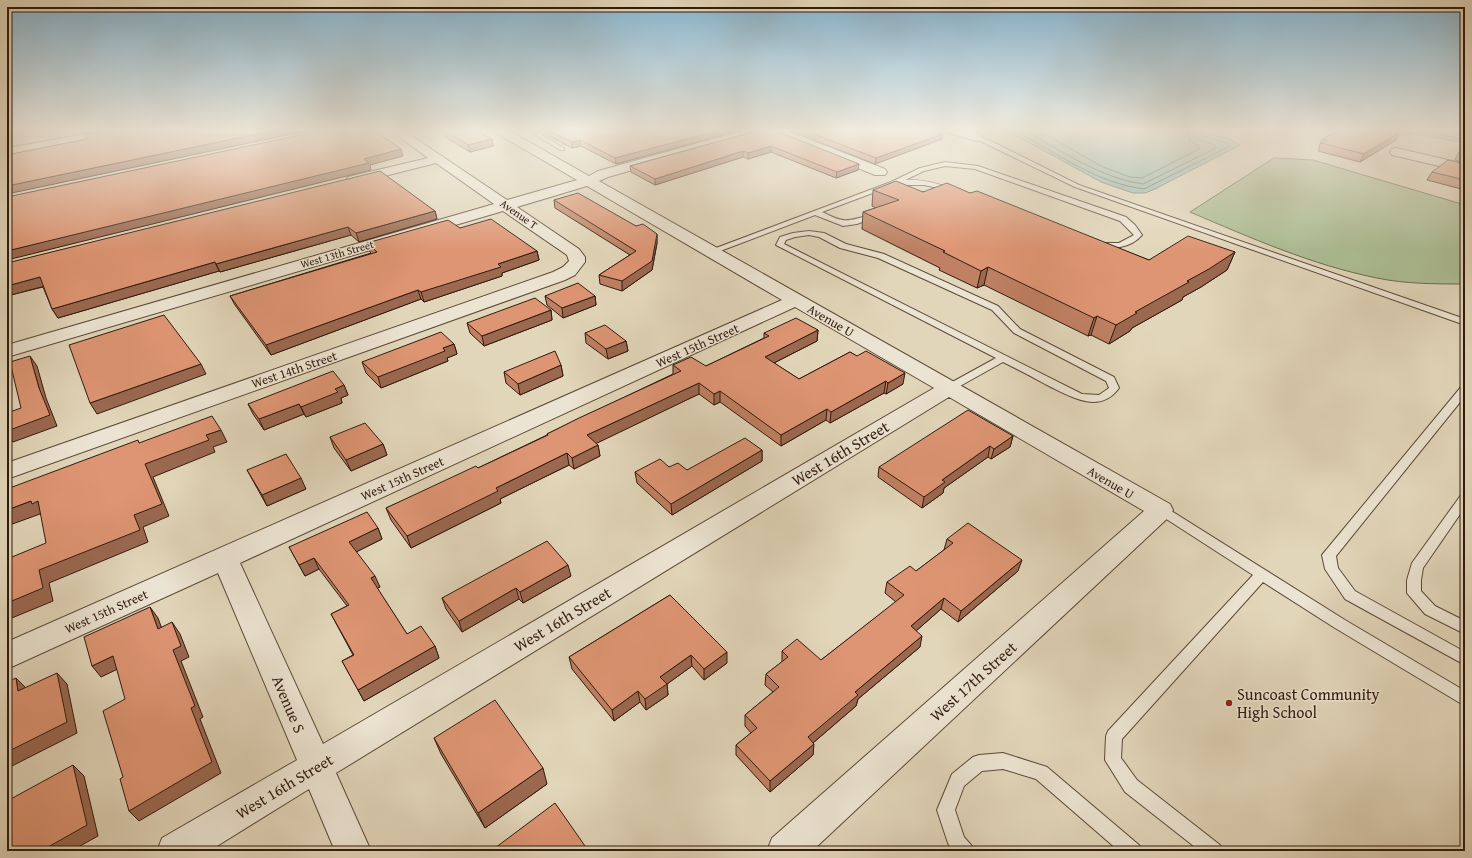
<svg xmlns="http://www.w3.org/2000/svg" width="1472" height="858" viewBox="0 0 1472 858" font-family="'Gentium Book Plus',serif">
<rect width="100%" height="100%" fill="#e2d6ba"/>
<filter id="stains"><feTurbulence type="fractalNoise" baseFrequency=".005" numOctaves="4"/><feColorMatrix values="0 0 0 0 .2 0 0 0 0 .09 0 0 0 0 .02 0 0 0 .5 -.17"/></filter>
<radialGradient id="worn" r=".72"><stop offset=".6" stop-color="#630" stop-opacity="0"/><stop offset="1" stop-color="#630" stop-opacity=".3"/></radialGradient>
<path fill="#adbf95" stroke="#6e6c51" d="M1274,158L1313,160L1465,205V284C1436,284 1405,284 1377,278C1312,265 1251,238 1190,212Z"/>
<path fill="#95b9ae" stroke="#6d796e" d="M998,130H1194L1229,139L1240,145L1155,189L1145,193H1133L1101,182L1017,136Z
M1394,130H1465V143Z"/>
<g fill="none" stroke-linecap="round" stroke-linejoin="round">
<path stroke="#626a5e" stroke-width="1" d="M1010,130L1019,133C1059,155 1098,183 1144,189L1230,146L1227,143L1199,135L1197,130
M1024,130C1062,151 1100,178 1143,184L1216,148L1215,145C1205,142 1195,142 1192,130
M1037,130L1103,167L1130,177L1142,178L1199,149V147L1190,140L1186,130
M1412,130L1465,139"/>
<defs>
<path id="service" d="M548,130H556L542,135L564,148V150H560L534,134Z
M976,135L995,143L1079,185L1465,319V325L1075,187L974,138V136Z
M945,162L978,166L1126,217L1135,225L1142,235C1131,248 1111,250 1095,247L1094,245L1098,243H1119L1134,235L1120,221L975,169L945,166L924,171L905,180C923,179 940,184 956,190V192L924,185H894L822,212C846,224 846,221 871,215L875,217L857,224L843,226L815,215L715,253H712L708,251L891,182L920,168Z
M809,231L824,233L846,244L884,254L998,306L1020,329L1114,377L1119,388C1099,416 1068,395 1045,384C1031,376 1017,369 1003,362L953,390H945L944,388L945,386L996,358L776,245L780,237L793,233ZM809,235L819,237L840,248L878,258L992,310L1014,333L1106,381L1109,388L1099,395L1082,394L784,244L786,240L795,237Z
M1465,386V396L1336,556L1338,568L1355,591L1465,652V665L1345,599L1325,569L1322,555L1461,387Z
M1465,494V507L1423,568L1421,580V591L1435,606L1465,621V634L1425,614L1407,593V580L1412,563L1461,495Z
M1161,506L1165,507L1345,620L1465,691V706L1335,628L1263,582L1122,739L1121,758L1137,780L1220,845L1223,851H1200L1125,792L1105,760L1106,736L1108,731L1253,575L1157,513L1155,510L1157,507Z
M1003,753L1047,767L1139,845L1142,851H1119L1036,779L1003,769L982,771L964,786L955,810L964,837L971,845L974,851H952L948,843L937,810L952,774L973,757L979,755Z"/>
<path id="minor" d="M109,130H132L130,133L126,134L7,156V148Z
M390,130H403L507,200L577,180L496,133L494,130H508L589,176L598,171L746,130H764L762,133L608,177L599,181L1170,504L1173,510L1170,516L812,851H767L772,838L1144,511L949,397L336,773L371,851H335L309,789L209,851H157L162,838L297,760L218,573L7,669V642L782,300L587,186L517,207L579,249L585,257V262L575,275L565,280L7,479V463L553,272L563,267L569,261L567,255L503,211L7,357V345L494,204L436,163L353,184L348,183L346,180L348,177L428,158ZM795,307L934,388L323,744L240,563Z
M770,130H785L885,169L887,172L885,175H875L772,133Z
M947,130C957,129 976,128 982,137L980,140L976,141L949,133Z
M1396,148L1465,164V172L1392,155L1390,152L1392,149Z"/>
</defs>
<use href="#service" stroke="#5c4938" stroke-width="2"/>
<use href="#minor" stroke="#5c4938" stroke-width="2"/>
<use href="#service" fill="#ece4d2" fill-rule="evenodd"/>
<use href="#minor" fill="#ece4d2" fill-rule="evenodd"/>
</g>
<path fill="#bf8063" stroke="#301a0d" d="M443,130L492,139L493,146L470,152L445,137Z
M546,130H742L616,164L581,146L572,148L547,135Z
M760,130L859,164L858,170L836,178L771,152L748,159L743,157L655,185L631,172L630,166Z
M788,130H932L942,139L875,164Z
M1253,130H1270L1264,133Z
M1341,130H1396L1395,131L1396,140L1360,162L1318,151L1320,147H1319L1322,139Z
M1465,148V163L1455,160L1459,152Z
M1465,164V190L1427,180L1432,172Z
M873,190L970,193L1149,260L1235,252L1227,270L1201,287L1183,297L1182,300L1132,328L1130,331L1109,344L1091,335L1088,336L984,285L977,288L939,270L940,268L862,229L863,212L876,208L872,206Z
M554,200L636,226L657,234V243L652,270L622,291L600,284L599,275L630,255L555,208Z
M435,211L437,219L359,242L351,235L220,272L219,271L58,318L52,309L43,287L7,296V263Z
M460,228L537,251L539,260L502,273V276L424,302L421,299L271,355L235,305L230,296L371,253L370,252L367,243Z
M545,296H595L596,305L563,318L547,305Z
M551,310L552,320L484,346L470,333L467,323Z
M818,330L817,341L774,363L799,379L850,352L903,384L886,394L884,393L830,423L826,420L781,446L720,402L714,405L699,394L596,443L598,445L600,456L574,469L569,465L500,499L501,503L411,548L391,520L386,508L478,468L547,435V434L673,374V365L706,366L764,338V333Z
M585,333L626,341L628,351L608,359L586,343Z
M454,344L457,354L447,358L448,361L381,388L366,373L362,362Z
M561,365L563,376L520,395L506,383L504,372Z
M344,385L348,395L341,398L342,403L306,417L304,414L264,430L253,414L248,404Z
M1013,436L1010,447L991,459L988,457L944,488L943,493L922,508L878,477L879,467Z
M330,437L383,444L387,455L351,471L334,448Z
M762,450V461L672,515L637,483L635,472L669,467L687,470Z
M247,470L306,489L267,506Z
M378,528L382,539L356,552L380,587L377,588L407,634L435,646L439,658L364,701L342,661L353,655L331,614L347,606L319,569L305,576L289,547Z
M947,539L1018,571L958,622L941,609L916,631L920,647L858,699L856,706L813,743V755L770,792L736,755V745L751,733L745,726V715L773,692L765,685L766,674L782,662V651L821,660L896,602L885,593L887,582L916,571L944,550Z
M571,576L523,603L519,599L462,632L446,609L442,598Z
M670,595L727,663L704,680L692,666L667,684L668,695L646,710L640,702L614,721L572,669L569,657Z
M434,738L547,784L485,828L441,754Z"/>
<path fill="#9b6850" stroke="#301a0d" d="M80,130H103L82,133Z
M276,130H311L7,194V186Z
M721,130H742L616,164L615,158Z
M1266,130H1270L1264,133Z
M1400,132L1396,140L1360,162L1364,154Z
M943,134L942,139L875,164L876,158Z
M7,138L10,146L7,147Z
M492,139L493,146L470,152L468,145Z
M580,140L581,146L572,148V142Z
M771,146V152L748,159V153Z
M401,149L403,156L370,165L371,170L7,260V251Z
M743,151V157L655,185V179Z
M859,164L858,170L836,178L837,172Z
M435,211L437,219L359,242L356,233Z
M348,227L351,235L220,272L216,264Z
M657,234V243L652,270L622,291V281Z
M537,251L539,260L502,273V276L424,302L421,292L498,264Z
M1235,252L1227,270L1201,287L1183,297L1182,300L1132,328L1130,331L1109,344L1116,325L1135,312Z
M215,262L219,271L58,318L52,309Z
M988,267L984,285L977,288L981,271Z
M40,277L45,286L7,296V286Z
M418,290L421,299L271,355L266,345Z
M595,296L596,305L563,318L562,308Z
M551,310L552,320L484,346L482,336Z
M1097,316L1091,335L1088,336L1094,318Z
M818,330L817,341L764,368L765,357Z
M626,341L628,351L608,359L606,349Z
M454,344L457,354L447,358L448,361L381,388L378,377L443,348Z
M30,356L37,366L46,398L57,426L13,442L7,435V431L39,388Z
M201,364L206,374L97,414L90,403Z
M561,365L563,376L520,395L518,384Z
M905,373L903,384L886,394L888,383Z
M886,381L884,393L830,423L831,412Z
M699,383V394L589,447L587,435Z
M344,385L348,395L341,398L342,403L306,417L301,407L335,389Z
M720,391V402L714,405V394Z
M299,404L304,414L264,430L259,419Z
M827,409L826,420L781,446V435Z
M221,430L227,442L213,447L215,452L153,477L169,516L143,527L148,542L49,583L53,601L7,620V603L39,570L134,515L145,464L206,435Z
M1013,436L1010,447L991,459L994,449Z
M383,444L387,455L351,471L346,460Z
M598,445L600,456L574,469L572,458Z
M990,446L988,457L944,488L943,493L922,508L924,497L942,480Z
M762,450V461L672,515L671,504Z
M567,453L569,465L500,499L501,503L411,548L407,536L496,488Z
M301,478L306,489L267,506L262,495Z
M31,501H38L42,516L40,514L7,526V510Z
M378,528L382,539L354,553L349,542Z
M7,551L16,561L7,559Z
M314,558L319,569L305,576L299,565Z
M1022,560L1018,571L958,622L961,611Z
M568,565L571,576L523,603L520,592Z
M375,576L380,587L376,589L371,578Z
M516,588L519,599L462,632L459,621Z
M944,598L941,609L908,638L911,626Z
M150,607L158,618L166,640L158,629Z
M172,622L180,634L189,657L181,661L203,717L200,719L221,773L139,821L129,811L173,650Z
M922,636L920,647L858,699L856,706L807,748L808,737L855,692Z
M435,646L439,658L364,701L358,690Z
M727,652V663L704,680V669Z
M691,655L692,666L667,684L668,695L646,710L645,699L660,677Z
M113,656L122,667L101,677L92,666Z
M57,673L67,684L77,733L8,768L7,767V752Z
M16,678L27,689L18,691Z
M638,691L640,702L614,721L612,710Z
M814,744L813,755L770,792V781Z
M73,765L84,776L98,836L71,851H41Z
M543,768L547,784L485,828L478,813Z
M585,846L587,851H580Z"/>
<path fill="#de9573" stroke="#301a0d" d="M116,130H276L7,186V150L10,149L11,154L87,139L85,135Z
M324,130H374L401,149L364,159L369,163L7,251V197Z
M443,130H475L492,139L468,145Z
M547,130H721L615,158L580,140L572,142Z
M760,130H774L859,164L837,172L771,146L748,153L743,151L655,179L630,166Z
M803,130H932L943,134L876,158Z
M1341,130H1394H1392L1400,132L1364,154L1321,143L1327,140L1322,139Z
M1465,148V154L1459,152Z
M1448,160L1465,164V180L1432,172Z
M380,171L435,211L356,233L348,227L216,264L215,262L52,309L40,277L7,286V263Z
M896,181L923,192L947,183L970,193L977,191L1149,260L1188,236L1235,252L1209,269L1187,281L1189,282L1135,312L1137,313L1116,325L1097,316L1094,318L988,267L981,271L943,252L945,251L863,212L899,200L873,190Z
M578,193L636,226L643,224L657,234L652,261L622,281L599,275L636,251L554,200Z
M491,219L537,251L498,264L501,267L421,292L418,290L266,345L230,296L377,252L367,243L448,220L460,228Z
M578,283L595,296L562,308L545,296Z
M535,298L551,310L482,336L467,323Z
M164,315L201,364L90,403L69,345Z
M796,318L818,330L765,357L799,379L850,352L857,356L866,351L905,373L888,383L886,381L831,412L827,409L781,435L720,391L714,394L699,383L587,435L598,445L572,458L567,453L496,488L498,491L407,536L386,508L476,466L478,468L548,435L547,434L579,418L681,371L673,365L691,357L706,366L769,336L764,333Z
M605,325L626,341L606,349L585,333Z
M441,332L454,344L443,348L445,351L378,377L362,362Z
M555,351L561,365L518,384L504,372Z
M30,356L39,388L50,415L7,431V413L21,408L10,362Z
M333,371L344,385L335,389L338,392L301,407L299,404L259,419L248,404Z
M968,410L1013,436L994,449L990,446L942,480L945,482L924,497L879,467Z
M212,416L221,430L206,435L209,440L145,464L162,504L134,515L140,530L39,570L43,588L7,603V558V559L46,543L38,501L32,504L31,501L7,510V489L138,440L139,443Z
M365,423L383,444L346,460L330,437Z
M745,438L762,450L671,504L635,472L660,459L669,467L678,463L687,470Z
M286,454L301,478L262,495L247,470Z
M367,512L378,528L349,542L375,576L371,578L407,634L421,626L435,646L358,690L342,661L354,655L331,614L349,605L314,558L299,565L289,547Z
M968,523L1022,560L961,611L944,598L911,626L922,636L855,692L858,695L808,737L814,744L770,781L736,745L757,728L745,715L779,687L766,674L788,657L782,651L797,639L821,660L904,595L887,582L910,566L916,571L953,543L947,539Z
M547,541L568,565L520,592L516,588L459,621L442,598Z
M670,595L727,652L704,669L691,655L660,677L667,684L645,699L638,691L612,710L569,657Z
M150,607L158,629L172,622L181,646L173,650L195,706L191,708L212,762L129,811L120,779L123,777L103,711L125,699L113,656L92,666L84,637Z
M57,673L67,722L7,752V682L16,678L18,691Z
M495,700L543,768L478,813L434,738Z
M73,765L87,825L41,851H7V801Z
M555,803L585,846L580,851H491Z"/>
<linearGradient id="sky" x2="0" y2="1"><stop stop-color="#87b6d1"/><stop offset="0.52" stop-color="#f2ede0"/><stop offset="1" stop-color="#f2ede0" stop-opacity="0"/></linearGradient>
<rect width="1472" height="250" fill="url(#sky)"/>
<circle fill="#8f2418" stroke="#ece4d2" stroke-width="1.5" cx="1229" cy="703" r="4"/>
<g text-anchor="middle" stroke-width="3" stroke-linejoin="round" paint-order="stroke">
<g font-size="11" fill="#301a0d" stroke="#ece4d2">
<text transform="translate(519 214) rotate(35)" y="4">Avenue T</text>
<text transform="translate(337 254) rotate(-16)" y="4">West 13th Street</text>
</g>
<g font-size="13" fill="#301a0d" stroke="#ece4d2">
<text transform="translate(831 320) rotate(30)" y="5">Avenue U</text>
<text transform="translate(697 345) rotate(-24)" y="5">West 15th Street</text>
<text transform="translate(294 369) rotate(-19)" y="5">West 14th Street</text>
<text transform="translate(402 478) rotate(-24)" y="5">West 15th Street</text>
<text transform="translate(1111 482) rotate(30)" y="5">Avenue U</text>
<text transform="translate(106 611) rotate(-24)" y="5">West 15th Street</text>
</g>
<g font-size="16" fill="#301a0d" stroke="#ece4d2">
<text transform="translate(840 453) rotate(-31)" y="6">West 16th Street</text>
<text transform="translate(562 619) rotate(-31)" y="6">West 16th Street</text>
<text transform="translate(973 681) rotate(-42)" y="6">West 17th Street</text>
<text transform="translate(289 704) rotate(67)" y="6">Avenue S</text>
<text transform="translate(284 786) rotate(-31)" y="6">West 16th Street</text>
</g>
<g font-size="16" fill="#301a0d" stroke="#ece4d2" text-anchor="start">
<text x="1237" y="700">Suncoast Community<tspan x="1237" dy="18">High School</tspan></text>
</g>
</g>
<rect width="1472" height="858" fill="none" stroke="#e2d6ba" stroke-width="24"/>
<rect x="8" y="8" width="1456" height="842" fill="none" stroke="#301a0d" stroke-width="2"/>
<rect x="12" y="12" width="1448" height="834" fill="none" stroke="#301a0d"/>
<rect width="100%" height="100%" filter="url(#stains)"/>
<rect width="100%" height="100%" fill="url(#worn)"/>
</svg>
